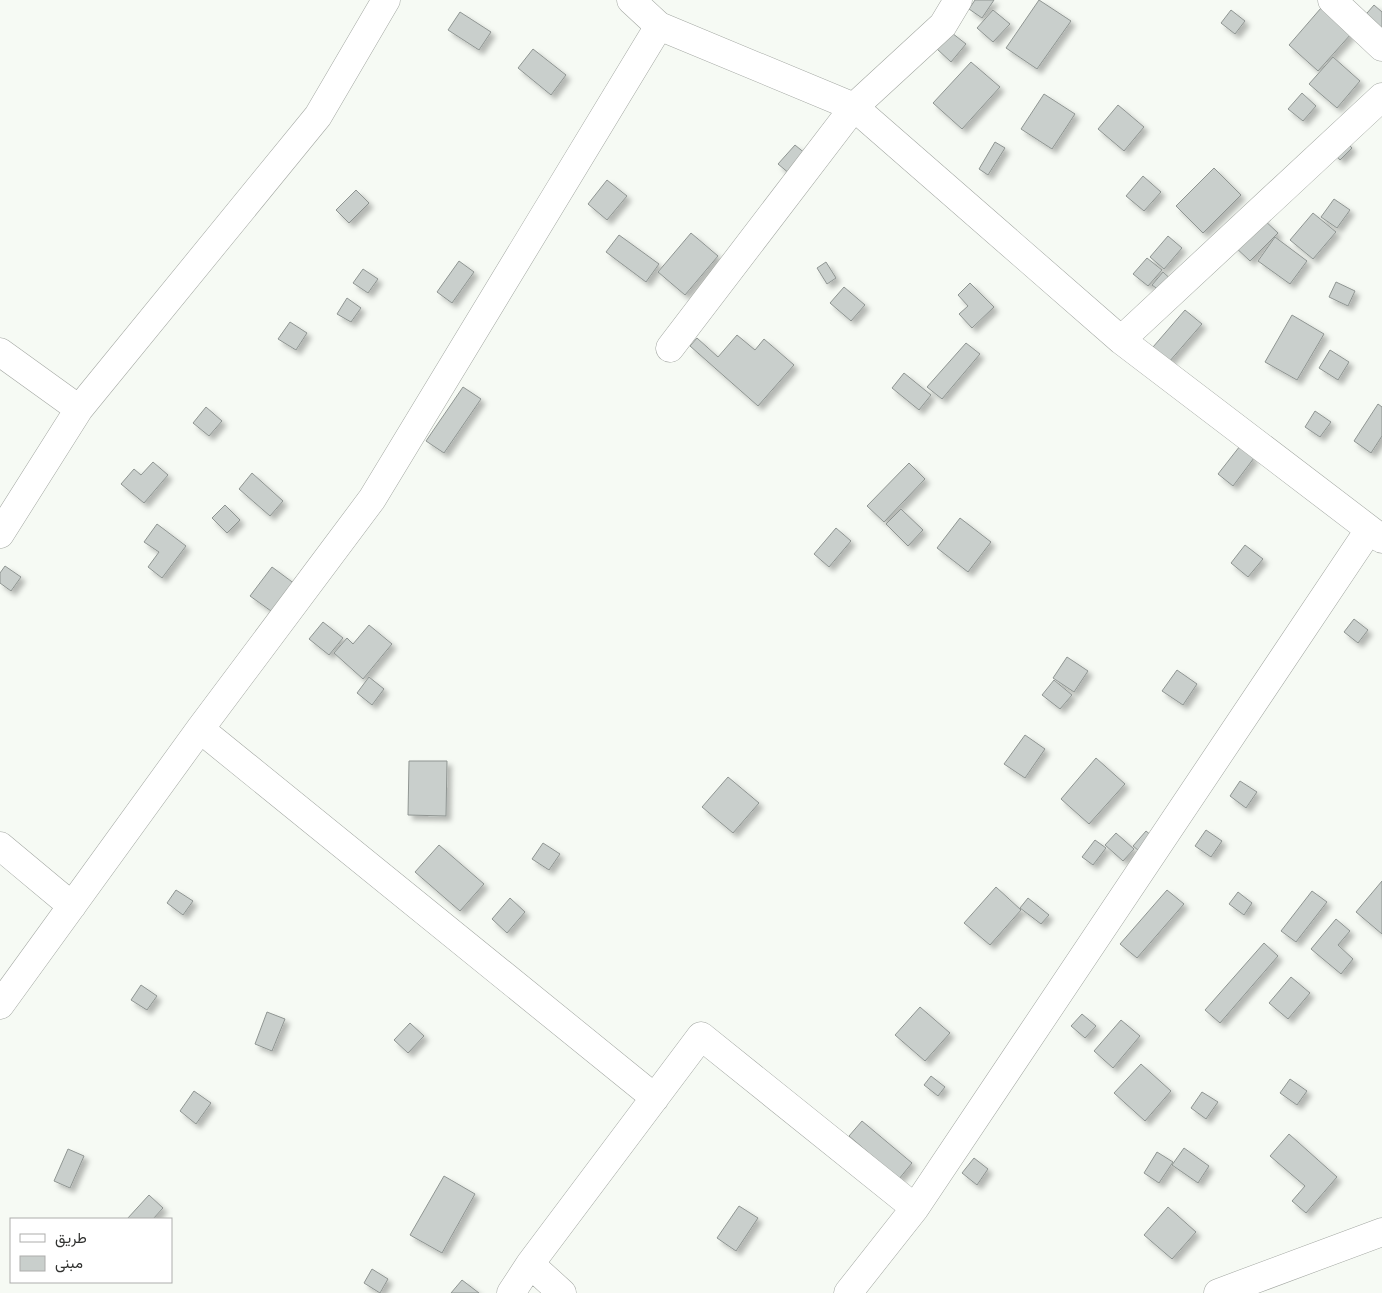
<svg xmlns="http://www.w3.org/2000/svg" width="1382" height="1293" viewBox="0 0 1382 1293" font-family="Ubuntu,Vazirmatn,sans-serif">
<defs>
<filter id="shadow"><feDropShadow dx="4.5" dy="4.5" stdDeviation="2.5" flood-color="#0004"/></filter>
</defs>
<rect width="100%" height="100%" fill="#f6faf4"/>
<path fill="#c9cfcc" stroke="#8f9592" filter="url(#shadow)" d="M975,0H994L982,18L969,9Z
M1039,0L1071,21L1037,69L1006,48Z
M1374,5L1382,12V38L1361,20Z
M1321,8L1351,34L1318,71L1289,45Z
M993,10L1010,24L993,42L977,28Z
M1231,10L1245,21L1235,34L1221,23Z
M460,12L491,32L479,50L448,30Z
M952,33L966,44L951,62L937,49Z
M533,49L566,75L551,95L518,68Z
M1333,57L1360,81L1337,108L1309,84Z
M971,62L1000,87L962,129L933,103Z
M1302,93L1316,106L1303,121L1288,109Z
M1044,94L1075,114L1052,149L1021,129Z
M1118,105L1144,127L1124,151L1098,129Z
M1343,139L1352,148L1340,160L1331,150Z
M995,142L1005,148L988,175L979,169Z
M795,145L812,159L796,179L778,164Z
M1214,168L1241,195L1203,233L1176,206Z
M1143,176L1161,192L1144,211L1126,196Z
M607,180L627,196L607,220L588,204Z
M356,190L369,203L349,223L336,210Z
M1334,199L1350,210L1337,228L1321,217Z
M1313,213L1336,232L1313,259L1290,240Z
M1261,217L1278,233L1250,261L1233,245Z
M691,233L718,256L685,295L658,272Z
M619,235L659,264L646,282L606,252Z
M1168,236L1182,248L1164,269L1150,257Z
M1275,237L1307,261L1290,284L1258,261Z
M1147,258L1162,270L1148,286L1133,274Z
M459,261L474,272L452,303L437,292Z
M826,262L836,278L827,284L817,268Z
M363,269L378,279L368,293L353,283Z
M1163,272L1174,282L1164,294L1152,285Z
M1336,282L1355,291L1348,306L1329,297Z
M970,283L994,307L972,328L959,314L968,306L958,295Z
M844,287L865,305L851,321L830,303Z
M347,298L361,308L351,322L337,314Z
M1185,310L1202,324L1169,362L1153,347Z
M1292,315L1324,334L1297,380L1265,362Z
M290,322L307,333L296,350L278,339Z
M737,335L755,350L764,339L794,365L758,406L690,346L697,338L718,357Z
M966,343L980,354L942,399L927,387Z
M1330,350L1349,362L1338,380L1319,368Z
M904,373L931,395L919,410L892,388Z
M463,387L481,399L444,453L426,441Z
M1378,404L1382,407V436L1371,453L1354,441Z
M206,407L222,421L209,436L193,423Z
M1315,411L1331,422L1320,437L1305,427Z
M1240,446L1254,458L1233,486L1218,474Z
M153,462L168,475L144,503L121,484L134,469L141,475Z
M909,463L925,479L884,522L867,506Z
M252,473L283,501L270,516L239,489Z
M225,505L240,520L227,533L212,518Z
M901,509L923,530L908,546L886,524Z
M960,518L991,542L968,572L937,548Z
M157,524L186,546L162,578L148,567L159,552L144,542Z
M836,528L851,541L829,567L814,554Z
M1245,545L1263,559L1248,577L1231,563Z
M5,566L21,577L11,591L0,583V573Z
M272,567L299,587L278,616L250,596Z
M1354,619L1368,630L1358,643L1344,632Z
M323,622L343,638L329,655L309,639Z
M369,625L392,644L363,679L334,653L347,638L353,644Z
M1067,657L1088,671L1074,692L1053,678Z
M1177,670L1197,684L1183,705L1162,691Z
M369,677L384,689L372,705L357,693Z
M1054,680L1072,695L1060,709L1042,695Z
M1025,735L1045,749L1025,778L1004,764Z
M1096,758L1125,784L1089,824L1061,799Z
M409,761H447L446,816L408,815Z
M728,777L759,803L733,833L702,807Z
M1240,781L1257,792L1246,808L1230,796Z
M1206,830L1222,841L1211,857L1195,846Z
M1146,831L1158,841L1145,856L1133,846Z
M1116,833L1134,849L1123,861L1105,845Z
M1095,840L1106,848L1093,865L1082,857Z
M543,843L560,854L549,870L532,859Z
M439,845L484,884L460,911L415,872Z
M1382,881V934L1356,912Z
M996,887L1021,910L990,945L964,923Z
M176,890L193,901L183,915L167,903Z
M1167,890L1184,904L1137,958L1120,944Z
M1312,891L1327,902L1296,942L1281,931Z
M1238,892L1252,903L1244,915L1229,904Z
M510,898L525,912L507,933L492,919Z
M1028,898L1049,915L1041,924L1020,908Z
M1336,919L1350,931L1338,945L1353,959L1341,974L1311,949Z
M1264,943L1278,956L1220,1023L1205,1010Z
M1291,977L1310,993L1288,1019L1269,1003Z
M141,985L157,996L147,1010L131,1000Z
M920,1007L950,1033L925,1061L895,1035Z
M267,1012L285,1019L272,1051L255,1044Z
M1082,1014L1096,1026L1085,1038L1071,1026Z
M1121,1020L1140,1036L1113,1068L1094,1051Z
M410,1023L424,1036L408,1053L394,1040Z
M1141,1064L1171,1091L1145,1121L1114,1093Z
M931,1076L945,1087L938,1096L924,1085Z
M1290,1079L1307,1091L1297,1105L1280,1093Z
M194,1091L211,1103L196,1124L180,1111Z
M1202,1092L1218,1102L1206,1119L1191,1108Z
M862,1121L912,1163L899,1179L849,1136Z
M1289,1134L1337,1177L1306,1213L1292,1201L1305,1186L1270,1156Z
M1184,1148L1209,1166L1198,1183L1172,1165Z
M68,1149L84,1156L70,1188L54,1181Z
M1157,1152L1173,1162L1159,1183L1144,1173Z
M974,1158L988,1169L977,1185L962,1173Z
M444,1176L475,1194L442,1253L410,1235Z
M149,1195L163,1208L153,1219H127Z
M739,1206L758,1218L736,1251L717,1238Z
M1168,1207L1196,1232L1172,1259L1144,1235Z
M372,1269L388,1279L380,1293L364,1283Z
M462,1280L479,1293H451Z"/>
<g fill="none" stroke-linecap="round" stroke-linejoin="round">
<defs>
<path id="minor" d="M958,0L943,25L854,107L1121,340L1382,539
M1332,0L1382,47
M659,26L854,107L670,348
M1121,340L1382,97
M0,352L79,409
M0,534L79,409L318,116L386,0
M200,729L655,1098
M0,846L72,906
M0,1005L200,729L372,499L659,26L631,0
M530,1264L562,1293
M511,1293L530,1264L701,1036L915,1208
M848,1293L915,1208L1369,530
M1218,1293L1382,1232"/>
</defs>
<use href="#minor" stroke="#a3a7a2" stroke-width="29"/>
<use href="#minor" stroke="#fff" stroke-width="28"/>
</g>
<rect x="10" y="1218" width="162" height="65" fill="#ffffff" stroke="#adadac"/>
<rect x="20" y="1234" width="25" height="8" fill="#ffffff" stroke="#adadac"/>
<text x="55" y="1243" font-size="15" fill="#313230">طريق</text>
<rect x="20" y="1256" width="25" height="15" fill="#c9cfcc" stroke="#adadac"/>
<text x="55" y="1268" font-size="15" fill="#313230">مبنى</text>
</svg>
